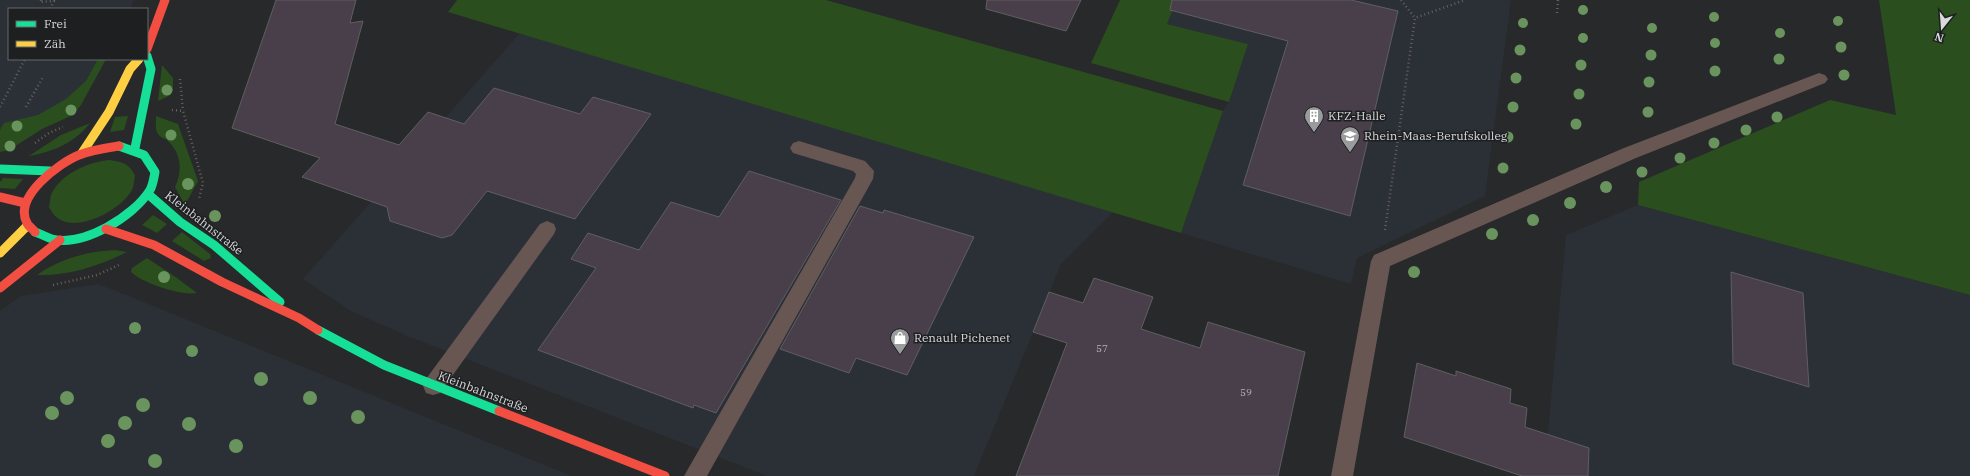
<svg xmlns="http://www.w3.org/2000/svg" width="1970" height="476" viewBox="0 0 1970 476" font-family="'IBM Plex Serif',serif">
<rect width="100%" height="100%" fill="#28292a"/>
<path fill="#2b3037" d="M0,0H134L130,9H9V59H106L93,84L0,142Z
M1177,0H1511L1485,196L1357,258L1351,284L1181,233L1223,111L1229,102L1248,44L1167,24Z
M520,33L1113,212L1061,264L974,476H767L410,337L351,311L303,279Z
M1638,205L1970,295V476H1544L1566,235Z
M98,284L114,290L571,476H0V311L21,296Z"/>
<path fill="#2a4e1d" d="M457,0H826L1223,111L1181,233L448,12Z
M1120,0H1177L1167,24L1248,44L1229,102L1091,63Z
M1879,0H1970V295L1638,205L1639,182L1830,100L1896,115Z
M98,59H106L81,105L73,115L42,129L9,150L0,152V130L4,123L38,115L66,99L86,81Z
M162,65L173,78V90L167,97L158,101Z
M128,116L124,130L110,132L115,117Z
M156,116L178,124L198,181L185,205L175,187C183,169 181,153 167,140C163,138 159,137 157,132C155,128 156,121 156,116Z
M90,123C75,143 52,152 29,156L61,135Z
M109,160C123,162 128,163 135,175C134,180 134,186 132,190C121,210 79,232 59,219C54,216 52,212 49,207C50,203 50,198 51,195C60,174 88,162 109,160Z
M3,178L23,179L15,189L0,188V182Z
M153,215L167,224L157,233L142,225Z
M182,232L210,254L211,258L204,261L172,241Z
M115,250L127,252C99,266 68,276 37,275C59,259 88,251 115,250Z
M147,258L177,278L197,293C181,296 142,283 131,272L132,268Z"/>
<path fill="#493f4b" stroke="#5f5f60" d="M276,0H356L350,23L363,21L335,124L399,145L428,112L464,124L494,88L580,114L593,97L651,114L575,219L487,191L452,235L442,238L390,221L387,207L302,177L320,158L232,128Z
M987,0H1081L1066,31L986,9Z
M1172,0H1351L1398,11L1350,216L1243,185L1288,41L1170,10Z
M749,171L841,200L716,413L694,405L693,408L538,350L596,268L571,259L588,233L639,250L671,202L719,217Z
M860,206L883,213L884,210L974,237L907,375L856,358L849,373L780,349Z
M1731,272L1803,293L1809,387L1733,364Z
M1094,278L1153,297L1141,329L1200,348L1208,322L1305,352L1278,476H1016L1067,343L1033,332L1049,292L1083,303Z
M1417,363L1456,376V371L1511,389L1510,403L1527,408L1525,427L1589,448L1588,476H1522L1404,437Z"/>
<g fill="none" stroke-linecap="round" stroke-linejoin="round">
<path stroke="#695f5d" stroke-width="2.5" stroke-dasharray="1 3" stroke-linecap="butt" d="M41,0L40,2L54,1L50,9
M1401,0L1415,18
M1557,13L1558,0
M180,79L183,111
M0,107L25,59
M26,107L43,77
M172,110L183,111L203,183L199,199
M35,143L49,133L63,127
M1385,230L1415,18L1465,0
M53,285L97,275L121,264"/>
<path fill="#685653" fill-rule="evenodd" d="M1819,73L1825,75L1828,79L1825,83L1636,158L1390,266L1353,476H1331L1371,261L1374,255L1624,148Z
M799,141L865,161L874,171L873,179L707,476H684L855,178L856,174L853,171L793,153L790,148L793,143Z
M547,221L554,224L556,229L554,234L440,393L433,395L426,393L423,386L426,379L540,224Z"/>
<path stroke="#16e098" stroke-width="9" d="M135,148L151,69L147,56
M0,169L50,171
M148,194L180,222L214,245L280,302
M35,232C41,234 46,237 52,239C84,247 134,216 150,190C153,185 154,177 155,172L144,155L119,146
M318,330L384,365L499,411"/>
<path stroke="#ffcf43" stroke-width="9" d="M82,153L109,112L130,69L139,59
M0,253L27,226"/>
<path stroke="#f24e42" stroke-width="9" d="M147,49L165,0
M0,197L25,203
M106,229L154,245L222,282L299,318L318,330
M35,232C33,229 28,226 27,223C13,197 59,163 79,155C92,150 106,148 119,146
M0,288L60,240
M499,411L665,476"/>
</g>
<g fill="#69945d">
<circle cx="1583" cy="10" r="5"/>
<circle cx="1714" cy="17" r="5"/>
<circle cx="1838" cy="21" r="5"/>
<circle cx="1523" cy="23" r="5"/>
<circle cx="1652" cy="28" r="5"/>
<circle cx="1780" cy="33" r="5"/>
<circle cx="1583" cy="38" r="5"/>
<circle cx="1715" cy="43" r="5"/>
<circle cx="1841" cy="47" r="5.5"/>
<circle cx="1520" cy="50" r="5.5"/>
<circle cx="1651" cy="55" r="5.5"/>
<circle cx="1779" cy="59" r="5.5"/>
<circle cx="1581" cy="65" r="5.5"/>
<circle cx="1715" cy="71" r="5.5"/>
<circle cx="1844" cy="75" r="5.5"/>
<circle cx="1516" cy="78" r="5.5"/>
<circle cx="1649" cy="82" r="5.5"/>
<circle cx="167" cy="90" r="5.5"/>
<circle cx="1579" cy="94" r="5.5"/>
<circle cx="1513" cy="107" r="5.5"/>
<circle cx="71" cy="110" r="5.5"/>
<circle cx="1648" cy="112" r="5.5"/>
<circle cx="1777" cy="117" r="5.5"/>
<circle cx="1576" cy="124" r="5.5"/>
<circle cx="17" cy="126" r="5.5"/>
<circle cx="1746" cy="130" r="5.5"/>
<circle cx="171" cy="135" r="5.5"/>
<circle cx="1508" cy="137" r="5.5"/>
<circle cx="1714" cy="143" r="5.5"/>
<circle cx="10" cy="146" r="5.5"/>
<circle cx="1680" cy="158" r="5.5"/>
<circle cx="1503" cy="168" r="5.5"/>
<circle cx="1642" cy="172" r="5.5"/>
<circle cx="188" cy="184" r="6"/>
<circle cx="1606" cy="187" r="6"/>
<circle cx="1570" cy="203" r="6"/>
<circle cx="215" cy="216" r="6"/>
<circle cx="1533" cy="220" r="6"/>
<circle cx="1492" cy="234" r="6"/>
<circle cx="1414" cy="272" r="6"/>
<circle cx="164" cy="277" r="6"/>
<circle cx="135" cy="328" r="6"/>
<circle cx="192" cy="351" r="6"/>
<circle cx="261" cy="379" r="7"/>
<circle cx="67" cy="398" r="7"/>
<circle cx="310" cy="398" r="7"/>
<circle cx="143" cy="405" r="7"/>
<circle cx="52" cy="413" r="7"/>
<circle cx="358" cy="417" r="7"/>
<circle cx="125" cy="423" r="7"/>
<circle cx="189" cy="424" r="7"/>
<circle cx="108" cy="441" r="7"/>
<circle cx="236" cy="446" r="7"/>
<circle cx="155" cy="461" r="7"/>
</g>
<defs>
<symbol id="building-pin" viewBox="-11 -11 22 30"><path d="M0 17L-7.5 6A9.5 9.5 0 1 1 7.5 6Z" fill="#9a9b9c" stroke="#1d1f21"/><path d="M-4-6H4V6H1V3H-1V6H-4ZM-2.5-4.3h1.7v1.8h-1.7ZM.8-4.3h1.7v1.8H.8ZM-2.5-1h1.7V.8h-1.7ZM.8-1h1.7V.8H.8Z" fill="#fff"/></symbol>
<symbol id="school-pin" viewBox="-11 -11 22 30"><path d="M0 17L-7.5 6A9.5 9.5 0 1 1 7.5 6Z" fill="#9a9b9c" stroke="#1d1f21"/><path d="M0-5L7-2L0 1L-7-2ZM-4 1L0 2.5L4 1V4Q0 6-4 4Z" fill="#fff"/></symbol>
<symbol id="shop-pin" viewBox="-11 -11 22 30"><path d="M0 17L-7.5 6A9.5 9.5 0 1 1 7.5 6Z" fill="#9a9b9c" stroke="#1d1f21"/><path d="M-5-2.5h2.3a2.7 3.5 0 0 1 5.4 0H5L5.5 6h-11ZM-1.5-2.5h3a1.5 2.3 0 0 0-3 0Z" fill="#fff"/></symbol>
</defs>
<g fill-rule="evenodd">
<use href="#building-pin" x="1303" y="105" width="22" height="30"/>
<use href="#school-pin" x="1339" y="125" width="22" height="30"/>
<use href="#shop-pin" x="889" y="327" width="22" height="30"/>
</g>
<g text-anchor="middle" stroke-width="3" stroke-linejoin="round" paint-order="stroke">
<g font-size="10" fill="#b4b2b6">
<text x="1102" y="352">57</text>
<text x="1246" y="396">59</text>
</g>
<g font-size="12" fill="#d7d9da" stroke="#1d1f21" text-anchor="start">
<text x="1328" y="120">KFZ-Halle</text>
<text x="1364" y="140">Rhein-Maas-Berufskolleg</text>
<text x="914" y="342">Renault Pichenet</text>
</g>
<g font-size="12" fill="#d7d9da" stroke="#1d1f21">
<text transform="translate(204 223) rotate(38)" y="4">Kleinbahnstraße</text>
<text transform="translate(483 392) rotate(21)" y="4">Kleinbahnstraße</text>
</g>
</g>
<rect x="8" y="8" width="140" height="52" fill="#1d1f21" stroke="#67696b"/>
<rect x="16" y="21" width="20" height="6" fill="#16e098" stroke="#67696b"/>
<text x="44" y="28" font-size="12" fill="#d7d9da">Frei</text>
<rect x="16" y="41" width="20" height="6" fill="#ffcf43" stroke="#67696b"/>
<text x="44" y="48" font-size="12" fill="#d7d9da">Zäh</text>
<g transform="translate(1942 28) rotate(197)" stroke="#1d1f21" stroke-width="3" paint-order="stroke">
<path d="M0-3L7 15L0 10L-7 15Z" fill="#d7d9da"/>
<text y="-6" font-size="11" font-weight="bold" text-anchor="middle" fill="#d7d9da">N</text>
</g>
</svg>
